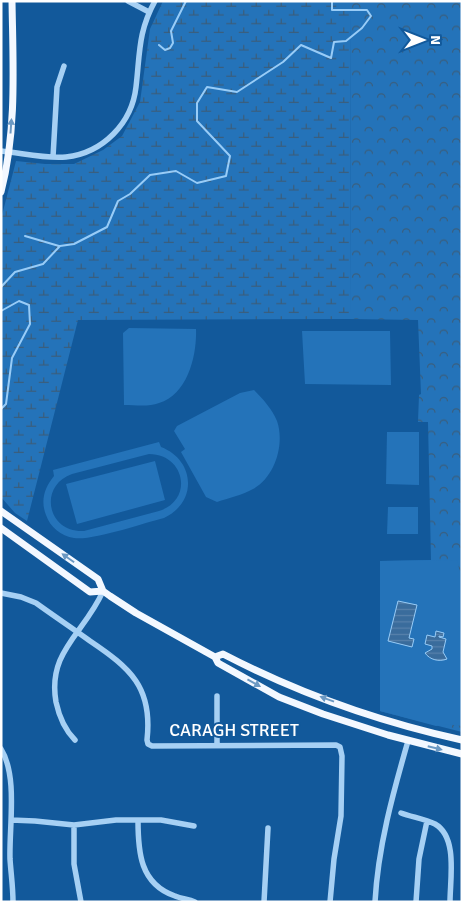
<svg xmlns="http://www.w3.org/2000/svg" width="463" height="903" viewBox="0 0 463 903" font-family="Signika,sans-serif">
<defs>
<pattern id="wetland-marsh" width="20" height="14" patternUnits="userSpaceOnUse" patternTransform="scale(1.25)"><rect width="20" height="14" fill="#2473b9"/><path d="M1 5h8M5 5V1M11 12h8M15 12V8" fill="none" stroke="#3a5e7d"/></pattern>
<pattern id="park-crowns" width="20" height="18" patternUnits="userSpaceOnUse" patternTransform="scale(1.25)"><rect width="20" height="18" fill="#2473b9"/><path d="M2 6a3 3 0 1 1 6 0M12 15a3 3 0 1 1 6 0" fill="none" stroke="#3a5e7d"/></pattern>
<pattern id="water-rules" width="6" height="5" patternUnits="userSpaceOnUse" patternTransform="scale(1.25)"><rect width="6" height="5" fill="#3a6c9c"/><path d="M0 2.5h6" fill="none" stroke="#5882ab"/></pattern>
</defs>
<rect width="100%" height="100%" fill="#12599b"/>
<path fill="url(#wetland-marsh)" d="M163,1H351L350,319L78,320L27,521L15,513L1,497V219L16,161L45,164H74L103,150L122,136L140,102L150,29Z"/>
<path fill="url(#park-crowns)" d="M351,1H462V732L380,711V561L431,560L428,422H418L419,395L421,394L418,320L350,319Z"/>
<path fill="#2473b9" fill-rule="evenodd" d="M129,328L196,329C197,355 188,394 159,403C149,407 135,405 124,405L123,333Z
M302,331H390L391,385L305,384Z
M254,390C263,399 272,409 277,421C285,444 275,477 253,489C243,495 228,498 217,502L206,497L181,452L185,449L174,431L177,426L240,393Z
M387,432H419V485L386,484Z
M159,442L161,447C195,460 198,502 164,518C144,523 92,541 74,538C61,536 50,527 46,515C40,500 45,487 54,476L53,470ZM149,454C185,454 194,500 159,511L84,531C47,533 38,486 72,474Z
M155,461L165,500L77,524L66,484Z
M388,507H418V534H387Z
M457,560L462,581V726L445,724L436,726L380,711V561Z"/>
<path fill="url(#water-rules)" stroke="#98ccf7" d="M398,601L417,605L409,638L414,639L412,647L388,641Z
M436,631L444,633L443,637L439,636V637L446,639L443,652L447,659C439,662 430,660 425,653L432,649V646L425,644L427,635L435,637Z"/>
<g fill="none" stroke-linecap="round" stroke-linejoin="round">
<path stroke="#98ccf7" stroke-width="2" d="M159,45L165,50L170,48L173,43L171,31L186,1
M25,236L59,246
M1,287L15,272L43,264L60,246L74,244L107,227L118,201L130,194L150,175L176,171L197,183L226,176L230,156L197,121V103L207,87L237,92L283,62L301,45L331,58L334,42L346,41L362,28L371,16L367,10H332V1
M1,311L19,301L29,305L30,324L12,358L6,404L1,409"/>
<path stroke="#a6d0f4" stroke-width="5.5" d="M128,1L149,12
M1,151C22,153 45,159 66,157C103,153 132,123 136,87C140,53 138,32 155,1
M53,157L57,87L64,66
M1,593L21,597L36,603C54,616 72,628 90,641C130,668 153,687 147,740L148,744L152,746L336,745L340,747L342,756L341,816L334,859L330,902
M217,696V745
M75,740C65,730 59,716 56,702C47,651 85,633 103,591
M1,749C18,776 9,827 10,859C11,874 13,887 13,902
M401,813C412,817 425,819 435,824C458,837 450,879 450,902
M11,820L35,821L74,825L116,820H161L194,826
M138,820C138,852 140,884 175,896C182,899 188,899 195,902
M74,825V864L81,902
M264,902L268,828
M375,902C378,847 393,793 408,741
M416,902L419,859L427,821"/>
<path stroke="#f3f8ff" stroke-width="7" d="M1,192C17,130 13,65 12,1
M1,511L98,579L103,591L110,596L136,613L215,657L218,663L279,697L323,714L388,735L462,754
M1,528L90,592L103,591
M215,657L223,654C298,693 380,722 462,740"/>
</g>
<defs><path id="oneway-solid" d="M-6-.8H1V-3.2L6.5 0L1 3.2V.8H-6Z" transform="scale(1.25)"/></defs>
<g fill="#6c99c3">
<use href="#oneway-solid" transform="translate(11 126) rotate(-86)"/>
<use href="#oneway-solid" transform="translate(68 558) rotate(-145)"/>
<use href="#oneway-solid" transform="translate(254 683) rotate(29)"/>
<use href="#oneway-solid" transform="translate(327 699) rotate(-160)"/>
<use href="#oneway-solid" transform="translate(435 748) rotate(14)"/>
</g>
<g text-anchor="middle" stroke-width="4" stroke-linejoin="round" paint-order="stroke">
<g font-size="18" fill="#fff" stroke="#12599b">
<text x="234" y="736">CARAGH STREET</text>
</g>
</g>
<rect width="463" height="903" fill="none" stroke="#ffffff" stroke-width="5"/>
<g transform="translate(423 40) rotate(90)" stroke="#12599b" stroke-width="4" paint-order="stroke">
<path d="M0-4L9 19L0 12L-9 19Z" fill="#ffffff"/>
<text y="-8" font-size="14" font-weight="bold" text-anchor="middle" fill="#ffffff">N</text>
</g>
</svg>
